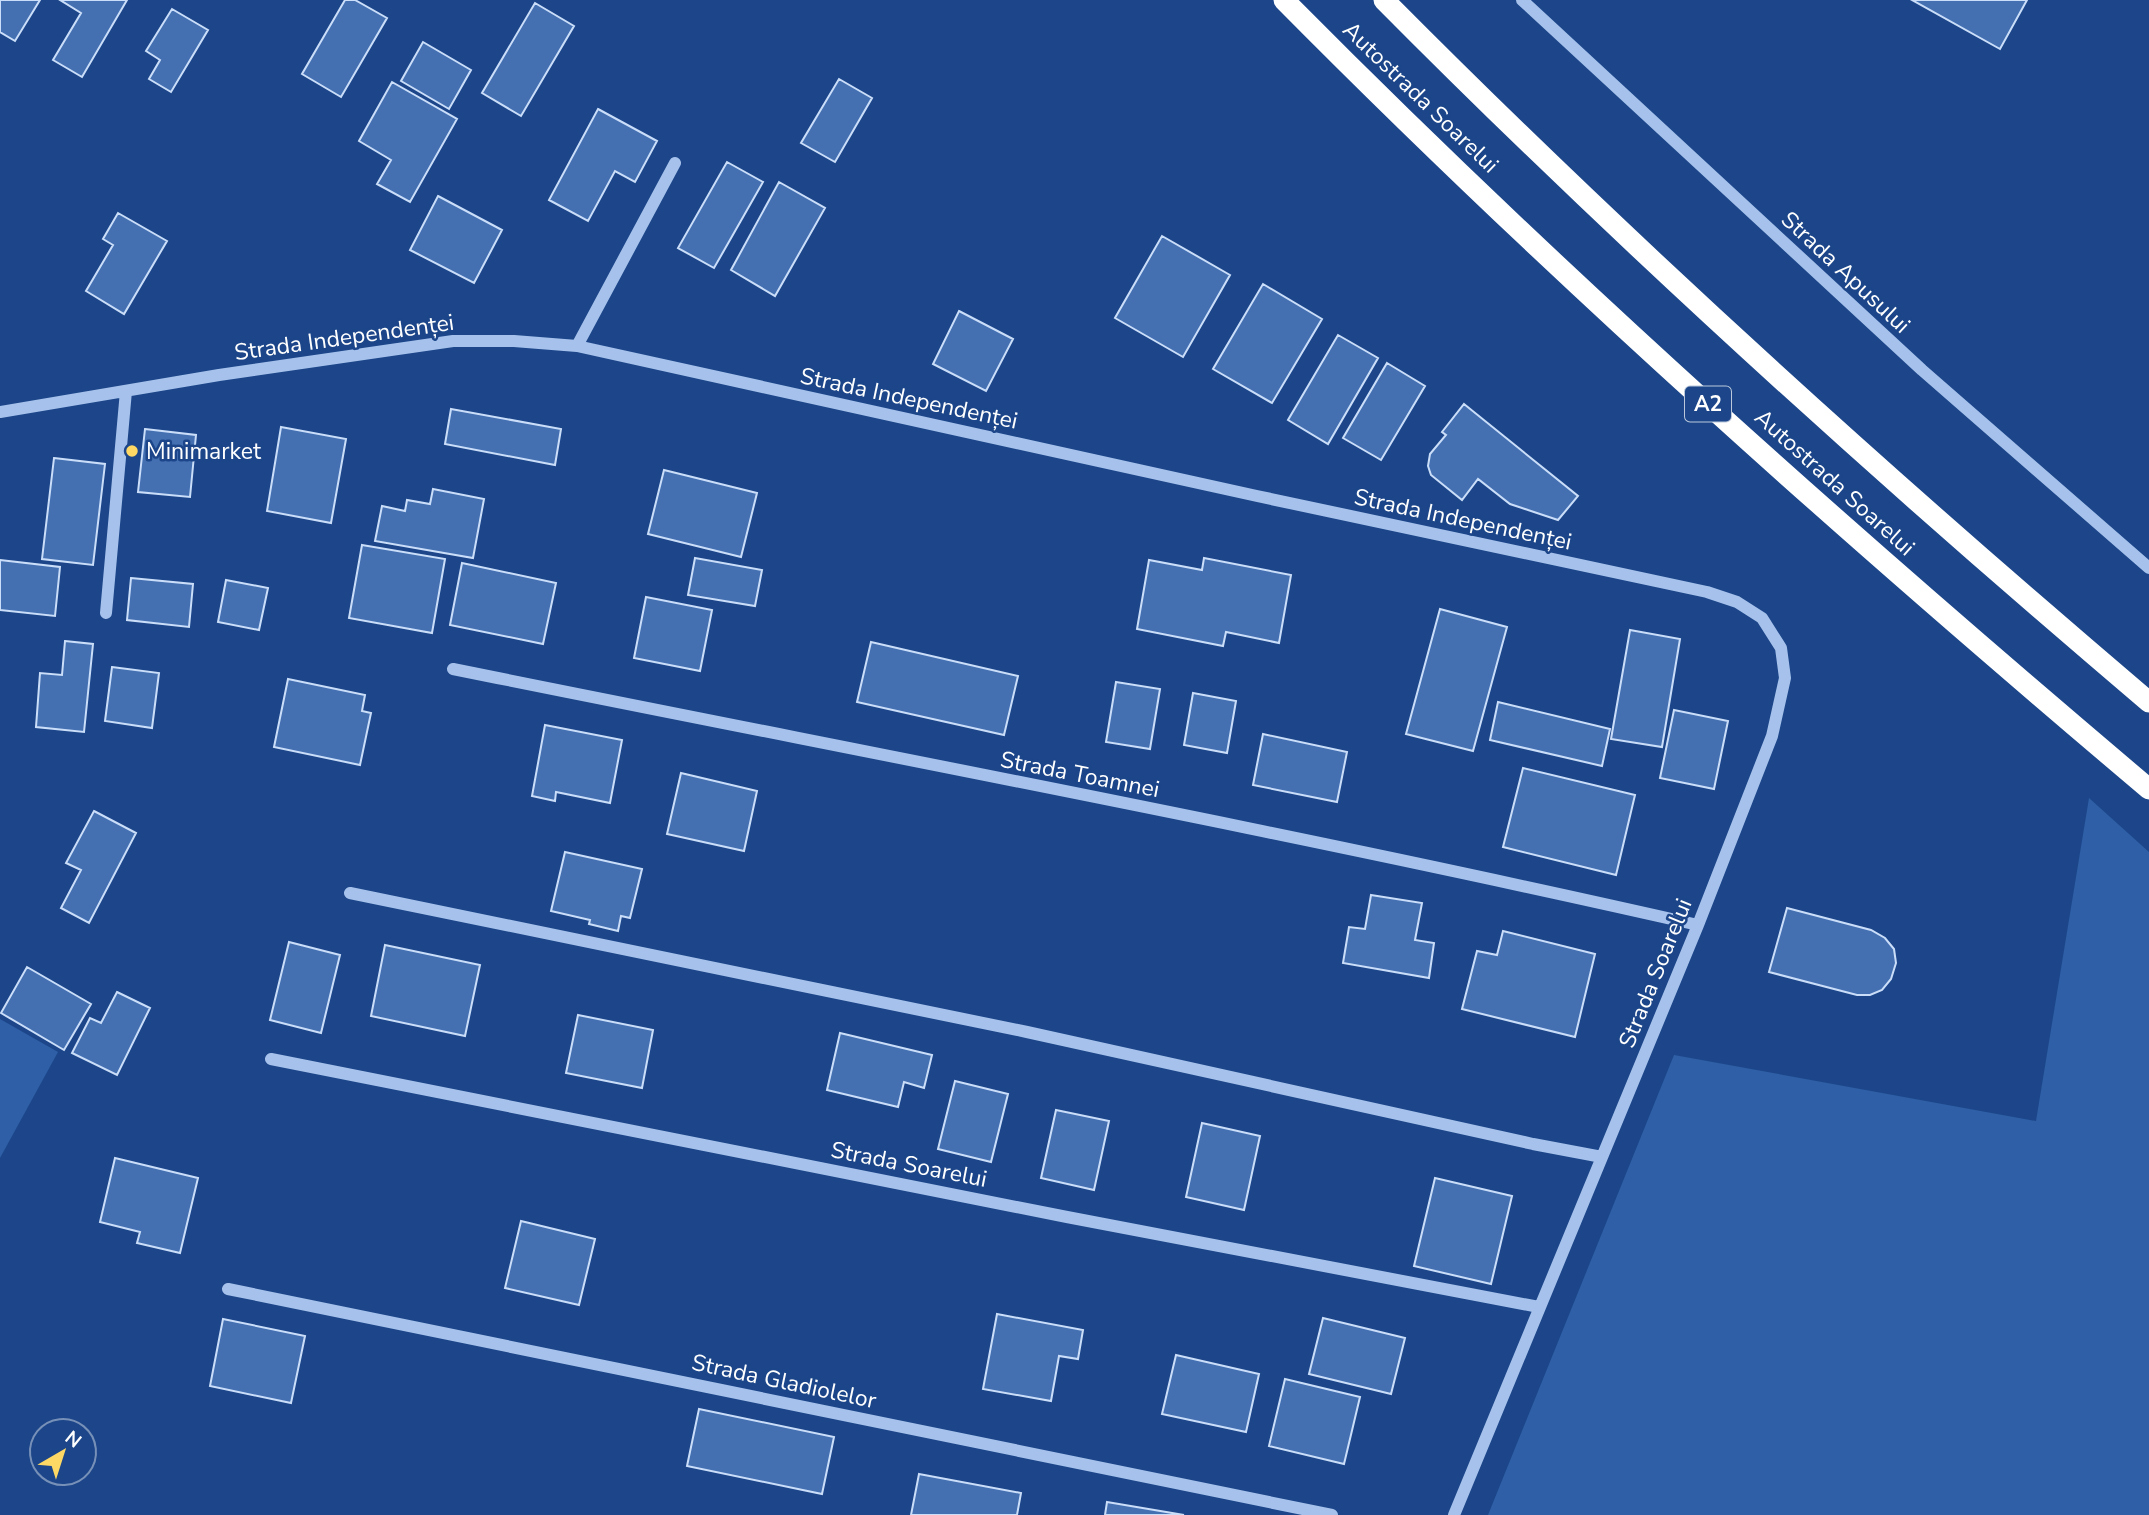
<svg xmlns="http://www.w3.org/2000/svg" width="2149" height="1515" font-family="'Nunito Sans',sans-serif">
	<rect width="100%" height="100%" fill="#1c4689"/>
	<path fill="#2f5fa7" d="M2089 798 2149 852V1515H1488L1674 1055 2036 1121Z
		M0 1019 58 1052 0 1158Z"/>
	<path fill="#4470b2" stroke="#cbdef9" stroke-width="2" d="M0 0H40L15 41 0 32Z
		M60 0H127L82 77 53 60 81 13Z
		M345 0H355L387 18 341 97 302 74Z
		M1912 0H2027L2000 49Z
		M535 3 574 26 521 116 482 93Z
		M172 9 208 30 171 92 149 79 160 60 146 51Z
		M423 42 471 70 449 109 401 81Z
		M839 79 872 98 835 162 801 143Z
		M392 82 457 119 410 202 377 184 391 160 359 141Z
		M598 109 657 141 635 182 615 171 588 221 549 200Z
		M727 162 763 182 714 268 678 248Z
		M779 182 825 208 775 296 731 270Z
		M438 196 502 230 474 283 410 250Z
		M118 213 167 241 124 314 86 291 113 245 103 239Z
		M1162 236 1230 275 1183 357 1115 318Z
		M1263 284 1322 319 1272 403 1213 369Z
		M959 311 1013 339 986 391 933 364Z
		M1338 335 1378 358 1328 444 1288 420Z
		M1387 363 1425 386 1381 460 1343 438Z
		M1464 404 1578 496 1558 520 1510 504 1478 479 1462 500 1431 475 1428 466 1430 454 1446 435 1442 432Z
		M451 409 561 429 555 465 445 444Z
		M281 427 346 439 331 523 267 511Z
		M145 429 196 435 190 497 138 492Z
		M54 458 105 464 93 565 42 559Z
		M664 470 757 493 741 557 648 534Z
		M433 489 484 499 473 558 375 541 382 506 405 511 407 500 430 504Z
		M362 545 445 559 432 633 349 618Z
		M695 558 762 570 755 606 688 595Z
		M1204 558 1291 575 1279 643 1226 632 1223 646 1137 629 1149 560 1202 570Z
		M0 560 60 567 55 616 0 610Z
		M462 563 556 583 543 644 450 625Z
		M131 578 193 584 189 627 127 620Z
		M226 580 268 588 259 630 218 622Z
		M646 597 712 610 700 671 634 658Z
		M1440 609 1507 627 1473 751 1406 734Z
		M1630 630 1680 639 1662 747 1611 739Z
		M65 641 93 644 84 732 36 727 40 673 62 675Z
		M871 642 1018 676 1004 735 857 702Z
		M112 667 159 673 152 728 105 721Z
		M288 679 365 695 362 711 371 713 360 765 274 747Z
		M1116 682 1160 689 1150 749 1106 742Z
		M1193 693 1236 701 1227 753 1184 745Z
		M1498 702 1610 729 1602 766 1490 740Z
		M1674 710 1728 721 1714 789 1660 778Z
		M545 725 622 740 610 803 556 792 555 801 532 796Z
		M1263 734 1347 752 1337 802 1253 785Z
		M1523 768 1635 795 1616 875 1503 847Z
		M681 773 757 791 744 851 667 834Z
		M94 811 136 833 89 923 61 908 81 870 66 863Z
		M565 852 642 869 630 918 621 916 618 931 589 924 590 920 551 911Z
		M1371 895 1422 903 1415 940 1434 943 1429 978 1343 963 1349 927 1365 929Z
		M1787 908 1871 930 1885 938 1894 949 1896 963 1891 979 1882 990 1870 995H1857L1769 972Z
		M1503 931 1595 954 1575 1037 1462 1009 1477 951 1497 955Z
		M289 942 340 955 321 1033 270 1020Z
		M385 945 480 965 465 1036 371 1016Z
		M27 967 91 1004 64 1050 1 1013Z
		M117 992 150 1008 117 1075 72 1053 90 1018 101 1023Z
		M578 1015 653 1030 642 1088 566 1073Z
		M840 1033 932 1055 924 1088 904 1082 898 1107 827 1090Z
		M955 1081 1008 1094 991 1162 938 1149Z
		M1056 1110 1109 1121 1094 1190 1041 1178Z
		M1202 1123 1260 1136 1244 1210 1186 1197Z
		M115 1158 198 1178 180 1253 137 1243 140 1232 100 1222Z
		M1435 1178 1512 1196 1491 1284 1414 1266Z
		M521 1221 595 1239 579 1305 505 1288Z
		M997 1314 1083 1330 1078 1359 1059 1356 1051 1401 983 1389Z
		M1323 1318 1405 1338 1391 1394 1309 1374Z
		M223 1319 305 1336 291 1403 210 1386Z
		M1176 1355 1259 1374 1246 1432 1162 1414Z
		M1285 1379 1360 1397 1344 1464 1269 1446Z
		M699 1409 834 1437 822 1494 687 1466Z
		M919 1474 1021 1493 1017 1515H911Z
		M1107 1502 1184 1515H1105Z"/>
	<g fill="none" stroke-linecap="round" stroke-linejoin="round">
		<path stroke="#a6c2ec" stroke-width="12" d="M1522 0 1922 370 2149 568
			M577 346 675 163
			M0 412 219 375 453 341H514L577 346 1257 496 1707 592 1737 602 1762 618 1781 648 1785 678 1772 736 1698 925 1454 1515
			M106 613 126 391
			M453 669C868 753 1285 831 1698 925
			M350 893 1027 1032 1533 1144 1602 1157
			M271 1059 1067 1217 1539 1307
			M228 1289 1332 1515"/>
		<path stroke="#fff" stroke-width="21" d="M1284 0C1559 278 1851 537 2149 789
			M1384 0C1628 246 1885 478 2149 702"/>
	</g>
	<circle fill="#fdd864" stroke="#1c4689" stroke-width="2.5" cx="132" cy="451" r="7"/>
	<g text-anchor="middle" stroke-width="5" stroke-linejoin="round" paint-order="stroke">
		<rect fill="#1c4689" stroke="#bbc8dc" stroke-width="2" x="1685" y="386.5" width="46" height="35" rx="5"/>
		<g font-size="21" font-weight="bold" fill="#fff">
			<text x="1708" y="411">A2</text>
		</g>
		<g font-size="23" fill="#fff" stroke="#1c4689">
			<text transform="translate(1421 97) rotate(44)" y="8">Autostrada Soarelui</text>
			<text transform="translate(1846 272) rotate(43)" y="8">Strada Apusului</text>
			<text transform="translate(344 337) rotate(-8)" y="8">Strada Independenței</text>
			<text transform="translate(909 398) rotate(12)" y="8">Strada Independenței</text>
			<text transform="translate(1835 482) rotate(42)" y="8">Autostrada Soarelui</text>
			<text transform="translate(1463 519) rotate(12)" y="8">Strada Independenței</text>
			<text transform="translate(1080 774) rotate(11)" y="8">Strada Toamnei</text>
			<text transform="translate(1655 973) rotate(-68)" y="8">Strada Soarelui</text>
			<text transform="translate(909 1164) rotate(11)" y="8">Strada Soarelui</text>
			<text transform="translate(784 1381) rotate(12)" y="8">Strada Gladiolelor</text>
		</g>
		<g font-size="23" fill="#fff" stroke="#1c4689" text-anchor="start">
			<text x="146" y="459">Minimarket</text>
		</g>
	</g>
	<g transform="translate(63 1452) rotate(39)"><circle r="33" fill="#1c4689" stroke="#7790b8" stroke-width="2"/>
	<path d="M0-5L12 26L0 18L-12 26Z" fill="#fdd864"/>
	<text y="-10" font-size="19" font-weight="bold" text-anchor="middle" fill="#ffffff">N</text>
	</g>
</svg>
